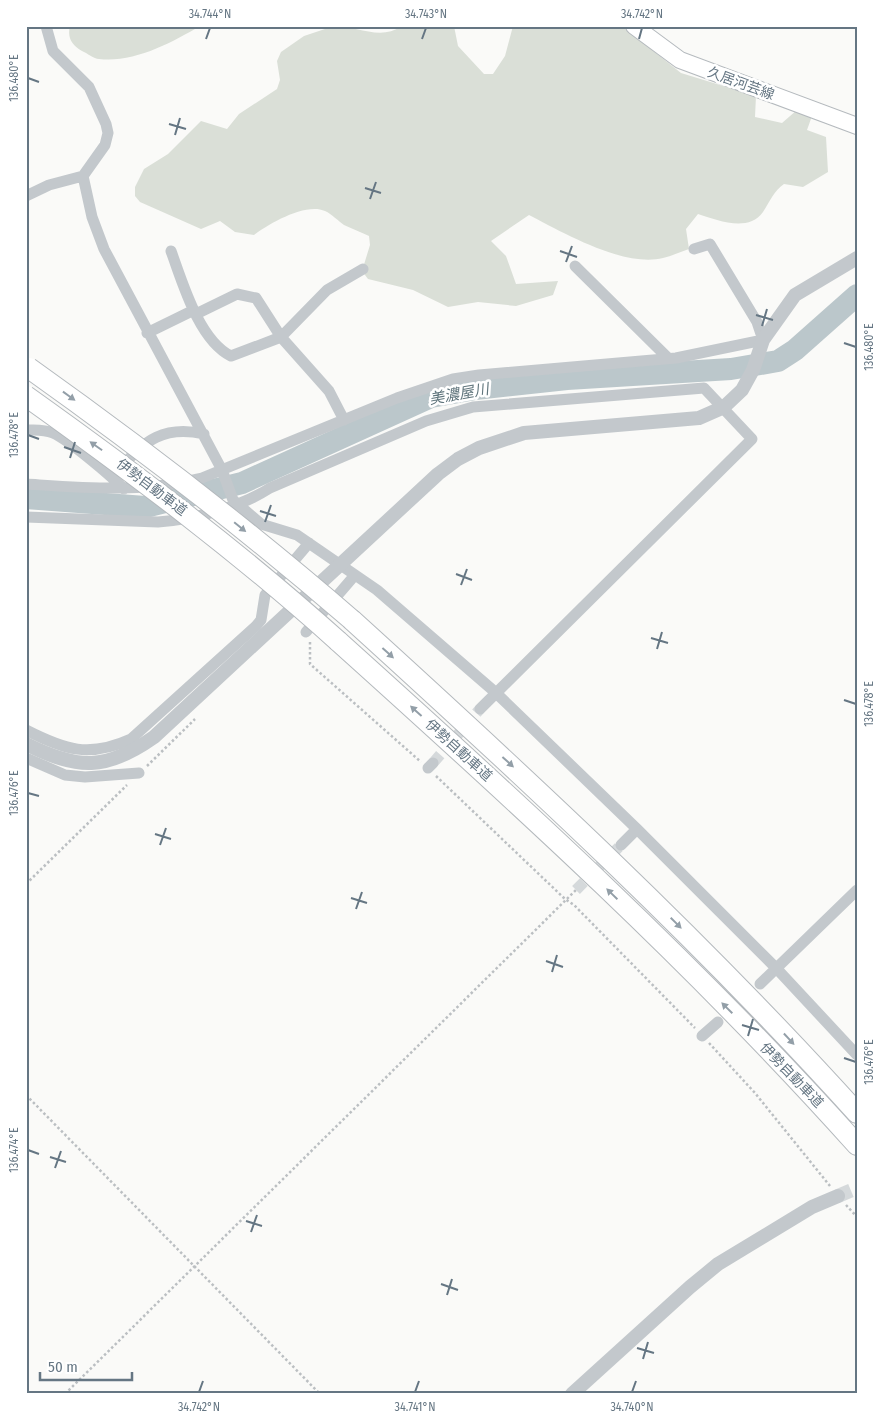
<svg xmlns="http://www.w3.org/2000/svg" width="883" height="1420" font-family="'Fira Sans Condensed','Noto Sans JP',sans-serif">
	<rect width="100%" height="100%" fill="#fafaf8"/>
	<path fill="#dadfd7" d="M70 26H200C171 43 134 63 99 59 94 59 87 53 82 51 72 45 67 38 70 26Z
		M334 26C356 26 382 41 401 26H454L458 46 484 74H493L505 56 513 26H622L681 73 756 96 755 117 782 123 797 110 812 116 807 130 826 137 828 172 803 187 784 184C774 191 770 201 763 212 748 233 717 220 698 214L686 229 689 249C680 252 672 256 663 258 624 268 562 232 529 215L491 241 506 256 516 284 558 281 553 295 516 306 478 302 448 307 413 290 368 279 362 271 370 245 369 236C361 232 352 229 344 225 338 221 332 214 325 211 306 202 268 224 254 235L235 232 220 221 201 229 140 202 135 196V187L144 169 168 154 201 121 227 129 239 114 277 89 280 80 277 61 281 52 304 36Z"/>
	<g fill="none" stroke-linecap="round" stroke-linejoin="round">
		<path stroke="#bbc7cb" stroke-width="22" d="M26 498 145 507 242 483 431 397 475 389 567 379 731 369 778 361 795 350 857 295"/>
		<path stroke="#d5d9db" stroke-width="11" stroke-dasharray="11 5.5" stroke-linecap="butt" d="M433 763 480 709
			M576 890 621 845"/>
		<path stroke="#d5d9db" stroke-width="14" stroke-dasharray="14 7" stroke-linecap="butt" d="M838 1196 857 1188"/>
		<defs>
			<path id="primary" d="M634 26 680 60 857 126"/>
			<path id="motorway" d="M352 620C526 778 699 938 857 1113
				M338 641C517 802 696 965 857 1145"/>
		</defs>
		<use href="#primary" stroke="#b5babe" stroke-width="18"/>
		<use href="#motorway" stroke="#b4b9bd" stroke-width="22"/>
		<path stroke="#bbbfc2" stroke-width="2.5" stroke-dasharray="2.5 2.5" stroke-linecap="butt" d="M310 642V664L421 762
			M147 766 195 719
			M436 776 565 899 574 905 695 1028
			M26 884 127 785
			M709 1043 755 1093 830 1186
			M26 1095 320 1394
			M846 1205 857 1217
			M65 1394 576 890"/>
		<path stroke="#c3c8cc" stroke-width="11" d="M46 26 53 51 89 87 106 124 108 133 105 145 83 176 92 217 104 249 222 470 233 500 261 524 297 535 377 590 495 692 637 829 777 969 857 1055
			M26 196 49 185 83 176
			M171 251C183 284 199 340 231 356L281 337 327 290 363 269
			M575 266 668 358
			M196 314 237 294 256 298 281 337 329 391 344 420
			M147 333 194 310
			M26 430C36 430 44 429 53 433 69 440 111 476 124 489
			M120 469C144 440 165 425 204 434
			M26 484C88 488 141 493 202 478L397 398 453 379 479 375 676 358 763 340 757 322 710 244 694 249
			M26 517 158 522C195 519 239 508 270 488L426 421 473 407 704 388 752 439 480 709
			M306 632 355 575
			M26 730C65 750 89 758 131 739L256 626 261 620 265 595 309 543
			M26 758 65 775 85 777 139 773
			M428 768 433 763
			M621 845 637 829
			M760 984 857 890
			M702 1036 718 1022"/>
		<path stroke="#c3c8cc" stroke-width="14" d="M26 744C78 770 106 771 154 737L438 474 458 459 479 448 524 433 699 418 724 407 742 390 753 370 763 340 795 295 857 258
			M572 1394 690 1287 718 1264 812 1207 838 1196"/>
		<use href="#primary" stroke="#fff" stroke-width="16"/>
		<use href="#motorway" stroke="#fff" stroke-width="20"/>
		<defs>
			<path id="motorway-bridge" d="M29 368C140 447 248 530 352 620
				M26 396C134 473 239 552 338 641"/>
		</defs>
		<use href="#motorway-bridge" stroke="#b4b9bd" stroke-width="22" stroke-linecap="butt"/>
		<use href="#motorway-bridge" stroke="#fff" stroke-width="20"/>
	</g>
	<defs><path id="oneway-solid" d="M-6-.8H1V-3.2L6.5 0L1 3.2V.8H-6Z" transform="scale(1.25)"/></defs>
	<g fill="#939fa8">
		<use href="#oneway-solid" transform="translate(69 396) rotate(36)"/>
		<use href="#oneway-solid" transform="translate(96 446) rotate(-145)"/>
		<use href="#oneway-solid" transform="translate(240 527) rotate(39)"/>
		<use href="#oneway-solid" transform="translate(388 653) rotate(42)"/>
		<use href="#oneway-solid" transform="translate(416 711) rotate(-138)"/>
		<use href="#oneway-solid" transform="translate(508 762) rotate(42)"/>
		<use href="#oneway-solid" transform="translate(612 894) rotate(-136)"/>
		<use href="#oneway-solid" transform="translate(676 923) rotate(45)"/>
		<use href="#oneway-solid" transform="translate(727 1008) rotate(-135)"/>
		<use href="#oneway-solid" transform="translate(789 1039) rotate(47)"/>
	</g>
	<path fill="none" stroke="#657683" stroke-width="2" d="M206 39 210 28M422 39 426 28M639 39 642 28M28 78 39 82M169 124 186 129M175 135 180 118M365 188 381 193M370 199 376 182M560 251 577 257M566 262 572 246M756 315 773 320M762 326 767 309M844 343 856 347M28 435 39 439M64 447 81 453M70 458 75 442M260 511 276 516M265 522 271 505M456 574 472 580M461 585 467 569M651 638 668 643M657 649 662 632M844 700 856 704M28 793 39 796M155 834 171 839M160 845 166 828M351 898 367 903M356 909 362 892M546 961 563 967M552 972 557 955M742 1025 759 1030M748 1036 753 1019M844 1058 856 1062M28 1150 39 1154M50 1157 66 1162M55 1168 61 1151M246 1221 262 1226M251 1232 257 1215M441 1284 458 1290M447 1295 452 1279M637 1348 654 1353M643 1359 648 1342M199 1392 203 1381M415 1392 419 1381M632 1392 636 1381"/>
	<g text-anchor="middle" stroke-width="5" stroke-linejoin="round" paint-order="stroke">
		<g font-size="14" fill="#657683" stroke="#fff">
			<text transform="translate(741 83) rotate(20)" y="5">久居河芸線</text>
			<text transform="translate(152 487) rotate(37)" y="5">伊勢自動車道</text>
			<text transform="translate(459 750) rotate(42)" y="5">伊勢自動車道</text>
			<text transform="translate(792 1075) rotate(46)" y="5">伊勢自動車道</text>
		</g>
		<g font-size="15" font-style="italic" fill="#60757c" stroke="#fff">
			<text transform="translate(459 394) rotate(-10)" y="5">美濃屋川</text>
		</g>
	</g>
	<rect width="883" height="1420" fill="none" stroke="#ffffff" stroke-width="55"/>
	<path d="M40 1372v8h92v-8" fill="none" stroke="#657683" stroke-width="2.5"/>
	<text x="48" y="1372" font-size="15" fill="#657683" stroke="#ffffff" stroke-width="4" paint-order="stroke">50 m</text>
	<rect x="28" y="28" width="828" height="1364" fill="none" stroke="#657683" stroke-width="2"/>
	<g font-size="12" text-anchor="middle" fill="#657683">
		<text x="210" y="18">34.744°N</text>
		<text x="426" y="18">34.743°N</text>
		<text x="642" y="18">34.742°N</text>
		<text transform="translate(14 78) rotate(-90)" y="4">136.480°E</text>
		<text transform="translate(869 347) rotate(-90)" y="4">136.480°E</text>
		<text transform="translate(14 435) rotate(-90)" y="4">136.478°E</text>
		<text transform="translate(869 704) rotate(-90)" y="4">136.478°E</text>
		<text transform="translate(14 793) rotate(-90)" y="4">136.476°E</text>
		<text transform="translate(869 1062) rotate(-90)" y="4">136.476°E</text>
		<text transform="translate(14 1150) rotate(-90)" y="4">136.474°E</text>
		<text x="199" y="1411">34.742°N</text>
		<text x="415" y="1411">34.741°N</text>
		<text x="632" y="1411">34.740°N</text>
	</g>
</svg>
